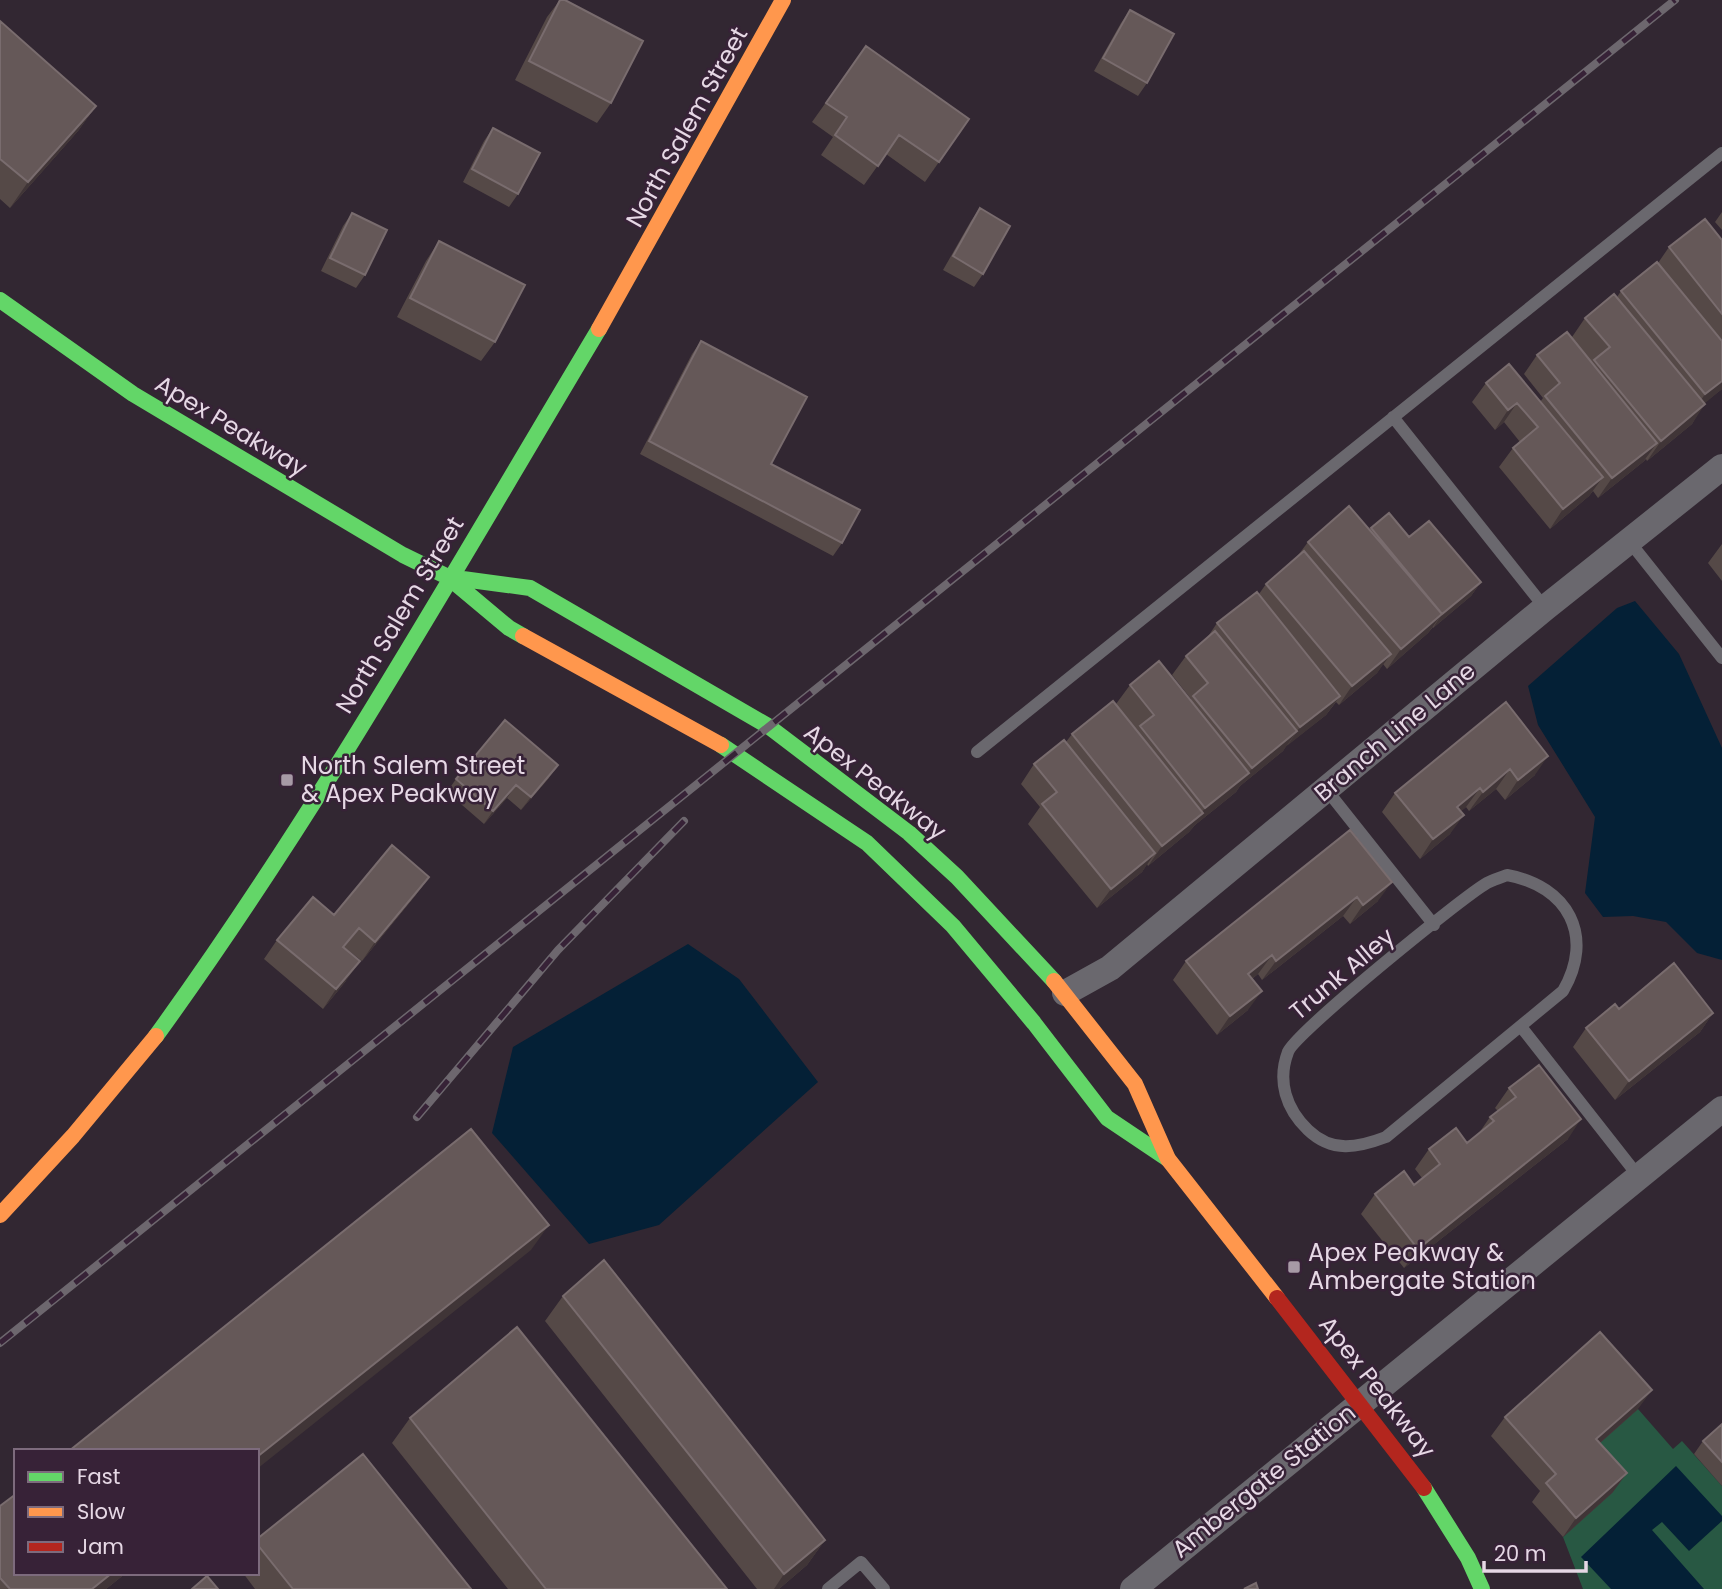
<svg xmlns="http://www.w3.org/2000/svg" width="1722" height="1589" font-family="Poppins,sans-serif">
	<rect width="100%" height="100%" fill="#322732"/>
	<path fill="#285843" d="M1638 1409 1673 1449 1682 1441 1722 1486V1589H1583L1563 1537 1613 1492 1583 1458Z"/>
	<path fill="#042036" d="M1635 601 1679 654 1722 748V960L1697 953 1666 922 1633 916 1603 917 1585 893 1595 817 1538 725 1528 686 1617 608Z
		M688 944 739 979 818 1082 659 1225 589 1244 492 1133 513 1047Z
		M1676 1466 1722 1516V1521L1689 1551 1662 1522 1652 1530 1704 1589H1611L1581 1557Z"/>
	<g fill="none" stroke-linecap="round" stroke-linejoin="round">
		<path stroke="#6a686e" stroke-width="12" d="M1393 417 1545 608
			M1629 541 1722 658
			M977 752 1722 153
			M1326 789 1434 925
			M1507 875C1568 886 1595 936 1563 991L1386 1137C1357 1148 1332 1153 1308 1130 1286 1109 1277 1081 1288 1052 1294 1034 1461 898 1487 883 1492 880 1500 878 1507 875Z
			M1522 1028 1639 1177
			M828 1589 861 1562 884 1589"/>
		<path stroke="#6a686e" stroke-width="26" d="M1065 993 1110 968 1545 608 1722 467
			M1133 1589 1722 1109"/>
		<path stroke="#63d668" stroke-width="16" d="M0 300 133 394 403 555 448 577 509 628 523 636
			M448 577 530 588 768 726 909 833 957 877 1054 981
			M721 745 867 843 953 926 1034 1023 1107 1118 1168 1159
			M156 1036C319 811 456 568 599 329
			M1424 1488 1468 1558 1482 1589"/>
		<path stroke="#ff974d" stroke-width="16" d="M599 329 783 0
			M523 636 721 745
			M1054 981 1135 1084 1168 1159 1277 1298
			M0 1215 73 1136 156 1036"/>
		<path stroke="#b3261e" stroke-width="16" d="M1277 1298 1424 1488"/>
		<defs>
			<path id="rail" d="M417 1117 558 950 684 821
				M0 1343 1675 0"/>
		</defs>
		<use href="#rail" stroke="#6d676e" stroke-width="8"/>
		<use href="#rail" stroke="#372237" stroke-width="5" stroke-dasharray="16" stroke-linecap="butt"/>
	</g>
	<path fill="#554947" d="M560 0 611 103 597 123 515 80 547 17Z
		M1130 10 1147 83 1138 96 1094 71 1121 23Z
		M0 21 96 106 78 131 10 208 0 199Z
		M866 46 969 119 925 182 886 154 864 185 821 155 833 137 812 122Z
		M493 128 518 194 509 207 463 182 484 141Z
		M980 208 983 274 974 287 943 270 971 221Z
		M1722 212V230L1715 222Z
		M352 213 365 275 356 288 321 271 343 226Z
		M1722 240V389L1704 403 1692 424 1647 461 1646 459 1643 462 1598 498 1593 491 1589 496 1550 529 1499 467 1513 448 1520 442 1504 422 1495 430 1472 402 1486 383 1540 402 1543 398 1524 374 1537 355 1572 337 1585 318 1617 297 1621 291 1658 263 1669 247Z
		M439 241 495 342 481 361 397 317 426 261Z
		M701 341 771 464 842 543 833 556 640 454 692 354Z
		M1371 528 1409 537 1481 582 1471 596 1433 628V627L1428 633 1387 669 1383 664 1377 673 1339 705 1336 702 1326 715 1286 746 1283 751 1240 786 1236 792 1195 825 1189 832 1148 866 1147 864 1142 872 1097 908 1028 824 1040 807 1021 784 1034 764 1066 742 1072 734 1116 704 1130 685 1190 700 1191 699 1172 675 1186 656 1207 638 1217 623 1259 594 1266 584 1296 558 1308 542 1370 529Z
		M1722 544V581L1708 563Z
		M1506 702 1535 775 1505 800 1496 789 1469 811 1466 807 1461 811 1450 834 1420 859 1382 812 1395 793Z
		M549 778 521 810 507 798 484 824 447 792 456 779Z
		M1350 830 1378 901 1350 924 1343 916 1262 980 1258 974 1252 979 1248 1010 1217 1035 1173 980 1186 961Z
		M429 877 415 896 362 961 345 948V949L346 981 323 1009 264 959 277 940 334 915Z
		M1619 1009 1713 1013 1700 1032 1615 1100 1573 1047 1586 1028Z
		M1509 1088 1568 1139 1404 1268 1361 1214 1375 1194 1414 1185 1422 1178 1415 1169 1429 1149 1467 1143 1479 1133 1490 1117 1498 1111 1495 1108Z
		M563 1296 825 1540 807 1565 779 1589H757L545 1321Z
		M1638 1409 1600 1443 1613 1492 1563 1537 1532 1502 1540 1491 1491 1436 1505 1417Z
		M410 1418 727 1589H508L392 1443Z
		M1722 1424V1486L1694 1454 1703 1441Z
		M0 1506 16 1573H126L106 1589H0Z
		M257 1544 471 1589H255L243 1573H257Z"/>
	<path fill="#403537" d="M96 106 78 131 10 208 28 182Z
		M1722 381V389L1692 414 1705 394Z
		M1517 403 1504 422 1495 430 1508 410Z
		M1705 404 1692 424 1647 461 1661 441Z
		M1657 443 1643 462 1598 498 1612 478Z
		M1603 477 1589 496 1550 529 1563 509Z
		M1481 582 1471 596 1433 628 1442 614Z
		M1442 614 1428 633 1387 669 1401 649Z
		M1391 654 1377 673 1339 705 1352 686Z
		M1340 696 1326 715 1287 746 1300 727Z
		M1297 731 1283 751 1240 786 1236 792 1195 825 1189 832 1148 866 1162 846 1200 815 1205 808 1248 774 1252 768Z
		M1548 756 1535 775 1505 800 1518 780Z
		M558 765 549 778 521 810 531 797Z
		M1510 769 1496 789 1469 811 1483 792Z
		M516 785 507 798 484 824 493 811Z
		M1480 788 1466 807 1444 826 1457 807Z
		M1464 815 1450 834 1420 859 1433 839Z
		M1155 853 1142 872 1097 908 1111 889Z
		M429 877 415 896 362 961 375 942Z
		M1392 882 1378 901 1350 924 1363 905Z
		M1357 897 1343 916 1262 980 1276 961Z
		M1272 955 1258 974 1234 993 1248 974Z
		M360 961 346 981 323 1009 336 989Z
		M1262 991 1248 1010 1217 1035 1230 1016Z
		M1713 1013 1700 1032 1615 1100 1629 1081Z
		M1581 1119 1568 1139 1404 1268 1418 1249Z
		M549 1225 531 1250 257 1469V1457Z
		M1652 1390 1638 1409 1583 1458 1596 1439Z
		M1627 1473 1613 1492 1563 1537 1576 1518Z
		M825 1540 807 1565 779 1589H774L784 1574Z
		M112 1573H126L106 1589H92Z"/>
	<path fill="#655858" stroke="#796c6e" stroke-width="2" d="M560 0H565L643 41 611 103 529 61Z
		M1130 10 1174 34 1147 83 1103 58Z
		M0 21 96 106 28 182 0 159Z
		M866 46 969 119 939 162 899 135 878 166 835 135 847 117 826 103Z
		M493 128 540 153 518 194 472 169Z
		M980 208 1010 226 983 274 953 256Z
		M352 213 387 230 365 275 330 258Z
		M1705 219 1722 240V314L1669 247Z
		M439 241 525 285 495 342 410 298Z
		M1657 262 1722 341V381L1705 394 1621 291Z
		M1614 294 1705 404 1661 441 1594 360 1610 347 1585 318Z
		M1567 332 1657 443 1612 478 1545 396 1560 383 1537 355Z
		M701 341 807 397 771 464 860 510 842 543 649 441Z
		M1509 364 1603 477 1563 509 1513 448 1538 427 1517 403 1508 410 1486 383Z
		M1349 506 1442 614 1401 649 1308 542Z
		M1389 513 1409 537 1429 521 1481 582 1442 614 1371 528Z
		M1304 551 1391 654 1352 686 1266 584Z
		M1257 592 1340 696 1300 727 1217 623Z
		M1215 631 1297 731 1252 768 1193 696 1208 683 1186 656Z
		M1159 661 1249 773 1205 808 1140 726 1154 715 1130 685Z
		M1113 701 1203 813 1162 846 1072 734Z
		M1506 702 1548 756 1518 780 1510 769 1483 792 1480 788 1457 807 1464 815 1433 839 1395 793Z
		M505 720 558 765 531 797 516 785 493 811 456 779Z
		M1064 740 1155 853 1111 889 1042 804 1057 792 1034 764Z
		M1350 830 1392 882 1363 905 1357 897 1276 961 1272 955 1248 974 1262 991 1230 1016 1186 961Z
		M392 845 429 877 375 942 359 928 343 947 360 961 336 989 277 940 313 897 334 915Z
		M1674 963 1713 1013 1629 1081 1586 1028 1615 1004 1619 1009Z
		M1539 1065 1581 1119 1418 1249 1375 1194 1404 1171 1414 1185 1440 1164 1429 1149 1456 1128 1467 1143 1494 1121 1490 1117 1516 1097 1509 1088Z
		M471 1129 549 1225 257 1457V1451H69Z
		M604 1260 825 1540 784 1574 563 1296Z
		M517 1327 727 1589H546L410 1418Z
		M1600 1332 1652 1390 1596 1439 1627 1473 1576 1518 1546 1483 1556 1474 1505 1417Z
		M1722 1424V1462L1703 1441Z
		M363 1454 471 1589H293L257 1544V1539Z
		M16 1494V1573H112L92 1589H10L0 1578V1506Z
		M207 1576 218 1589H192Z
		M1256 1583 1258 1589H1244Z"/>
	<g fill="#a79aa6" stroke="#372237" stroke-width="2.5">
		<rect x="280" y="773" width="14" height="14" rx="3.5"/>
		<rect x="1287" y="1260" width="14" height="14" rx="3.5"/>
	</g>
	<g text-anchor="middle" stroke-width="5" stroke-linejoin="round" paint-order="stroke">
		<g font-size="24" fill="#e6d8e5" stroke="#372237">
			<text transform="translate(687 127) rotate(-61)" y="8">North Salem Street</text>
			<text transform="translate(231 426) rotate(31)" y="8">Apex Peakway</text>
			<text transform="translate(400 615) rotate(-59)" y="8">North Salem Street</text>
			<text transform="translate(1395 732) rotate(-40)" y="8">Branch Line Lane</text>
			<text transform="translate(875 782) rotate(38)" y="8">Apex Peakway</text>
			<text transform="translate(1342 974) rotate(-40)" y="8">Trunk Alley</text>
			<text transform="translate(1377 1387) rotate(52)" y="8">Apex Peakway</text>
			<text transform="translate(1264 1481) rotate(-39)" y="8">Ambergate Station</text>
		</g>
		<g font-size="24" fill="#e6d8e5" stroke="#372237" text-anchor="start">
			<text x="301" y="774">North Salem Street<tspan x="301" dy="28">&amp; Apex Peakway</tspan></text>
			<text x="1308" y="1261">Apex Peakway &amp;<tspan x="1308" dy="28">Ambergate Station</tspan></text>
		</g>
	</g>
	<rect x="14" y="1449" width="245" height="126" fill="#372237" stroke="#7d6b7d" stroke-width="2"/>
	<rect x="28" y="1472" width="35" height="10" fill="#63d668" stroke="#7d6b7d" stroke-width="2"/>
	<text x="77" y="1484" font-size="21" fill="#e6d8e5">Fast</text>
	<rect x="28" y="1507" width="35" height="10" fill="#ff974d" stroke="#7d6b7d" stroke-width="2"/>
	<text x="77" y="1519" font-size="21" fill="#e6d8e5">Slow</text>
	<rect x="28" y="1542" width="35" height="10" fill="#b3261e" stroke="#7d6b7d" stroke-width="2"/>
	<text x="77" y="1554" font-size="21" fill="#e6d8e5">Jam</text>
	<path d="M1484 1561v10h102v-10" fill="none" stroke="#e6d8e5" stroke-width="3.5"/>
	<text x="1494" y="1561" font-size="21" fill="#e6d8e5" stroke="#372237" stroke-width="5" paint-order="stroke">20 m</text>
</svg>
